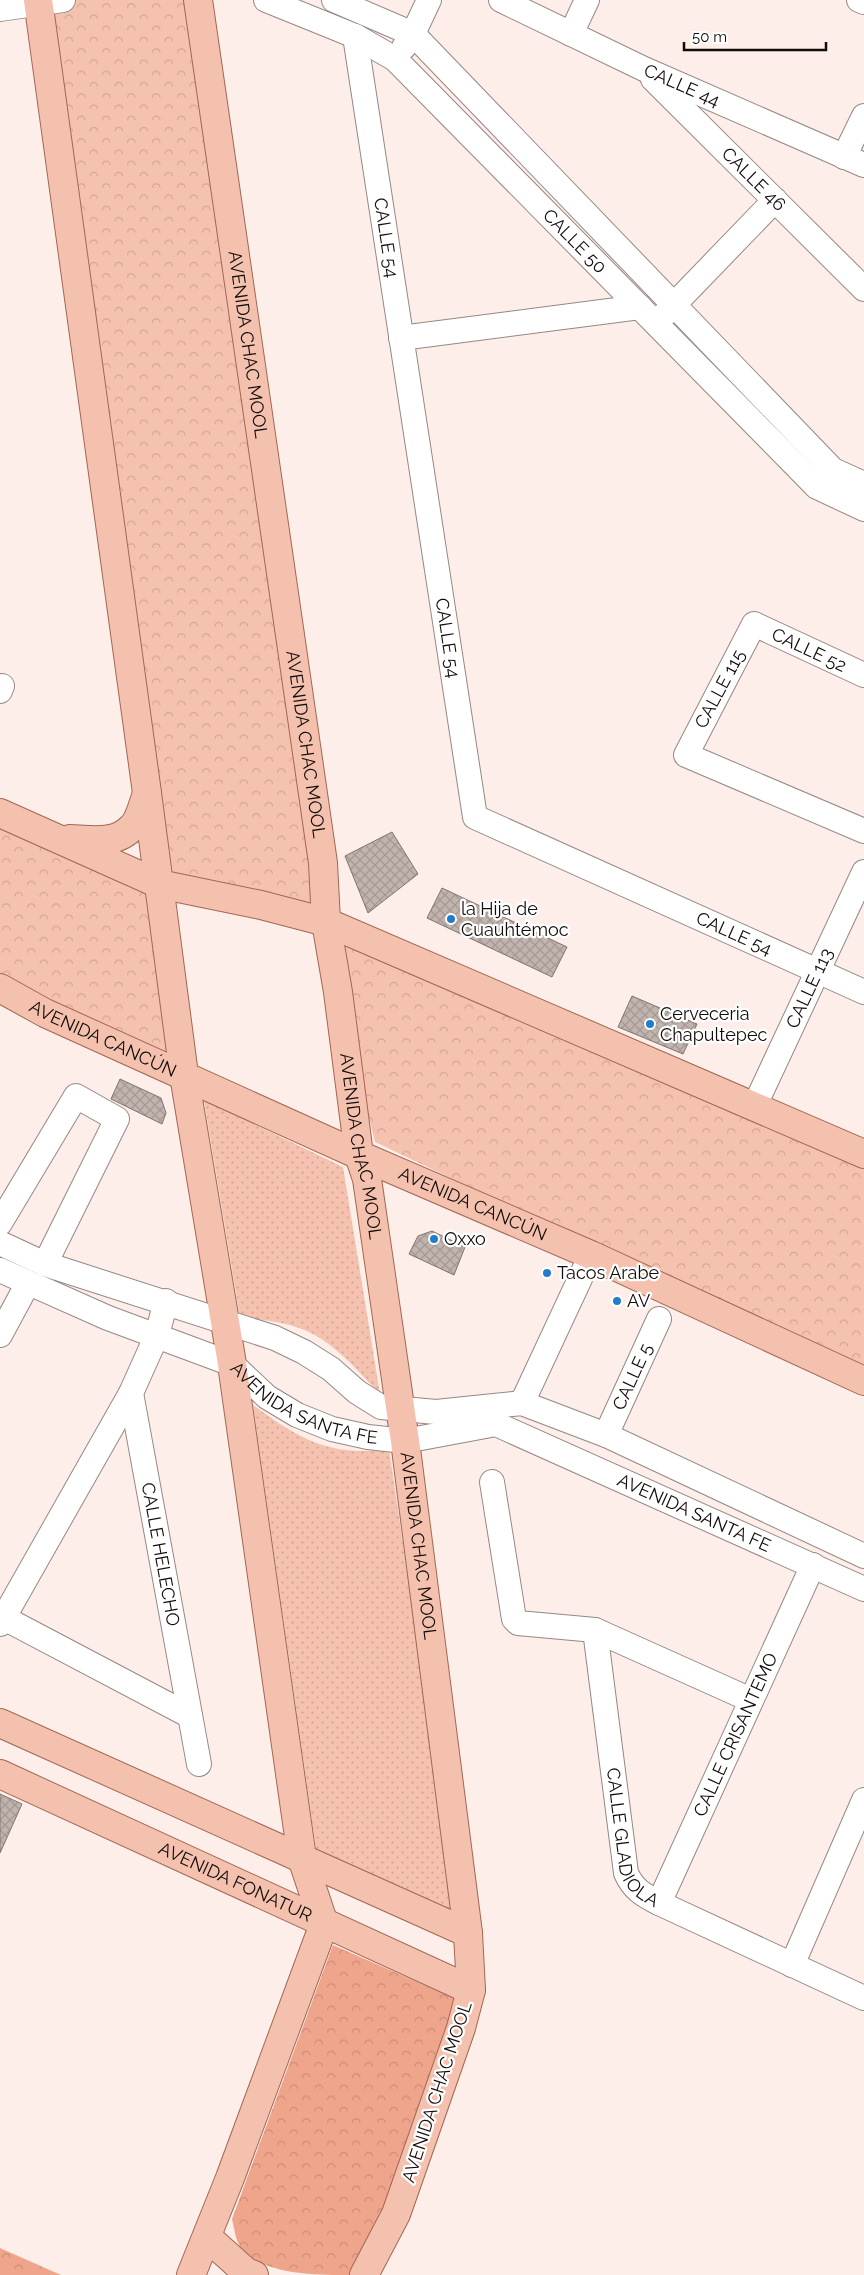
<svg xmlns="http://www.w3.org/2000/svg" width="864" height="2275" font-family="Raleway,sans-serif">
	<defs>
		<pattern id="grass-dots" width="8" height="8" patternUnits="userSpaceOnUse" patternTransform="scale(1.25)"><rect width="8" height="8" fill="#f6c2b0"/><path d="M2 2h.1M6 6h.1" fill="none" stroke="#d2a696" stroke-width="1.8" stroke-linecap="round"/></pattern>
		<pattern id="forest-crowns" width="20" height="18" patternUnits="userSpaceOnUse" patternTransform="scale(1.25)"><rect width="20" height="18" fill="#efa58c"/><path d="M2 6a3 3 0 1 1 6 0M12 15a3 3 0 1 1 6 0" fill="none" stroke="#cc8d77"/></pattern>
		<pattern id="park-crowns" width="20" height="18" patternUnits="userSpaceOnUse" patternTransform="scale(1.25)"><rect width="20" height="18" fill="#f6c2b0"/><path d="M2 6a3 3 0 1 1 6 0M12 15a3 3 0 1 1 6 0" fill="none" stroke="#d2a696"/></pattern>
		<pattern id="building-cross-hatch" width="8" height="8" patternUnits="userSpaceOnUse" patternTransform="scale(1.25)"><rect width="8" height="8" fill="#c1b3ae"/><path d="M0 0l8 8M0 8l8-8" fill="none" stroke="#a59994"/></pattern>
	</defs>
	<rect width="100%" height="100%" fill="#fdeee9"/>
	<path fill="url(#grass-dots)" d="M204 1100 343 1167 380 1394C359 1372 338 1347 311 1333 290 1322 263 1320 240 1317Z
		M253 1405C300 1439 329 1457 389 1449L456 1903 446 1913 317 1856Z"/>
	<path fill="url(#forest-crowns)" d="M333 1945 456 1999 450 2027 390 2205 351 2275C313 2275 256 2275 238 2243 235 2236 234 2227 232 2219Z
		M0 2248 61 2275H0Z"/>
	<path fill="url(#park-crowns)" d="M38 0H197L317 904 261 905 166 877Z
		M0 816 153 890 165 934 167 1054 0 983Z
		M346 943 864 1167V1375L375 1142 338 992Z"/>
	<path fill="url(#building-cross-hatch)" stroke="#817470" d="M392 832 418 874 368 913 345 856Z
		M442 888 567 947 552 977 427 918Z
		M632 996 697 1024 683 1054 618 1027Z
		M120 1079 161 1098 166 1113 162 1124 111 1099Z
		M432 1231 465 1247 454 1275 409 1254 418 1236Z
		M0 1794 22 1804 0 1853Z"/>
	<g fill="none" stroke-linecap="round" stroke-linejoin="round">
		<defs>
			<g id="minor">
				<path id="s1" d="M266 0 355 36 395 59 817 487 864 509"/>
				<path d="M334 0 413 34 833 470 864 484"/>
				<path id="s2" d="M501 0 644 69 864 165"/>
				<path d="M859 0 864 2"/>
				<path d="M0 9 63 0"/>
				<path d="M571 34 587 0"/>
				<path id="s3" d="M355 36 475 817 864 992"/>
				<path d="M404 47 413 34 429 0"/>
				<path id="s4" d="M653 79 864 289"/>
				<path d="M844 157 864 116"/>
				<path d="M664 315 775 200"/>
				<path d="M401 338 640 307"/>
				<path d="M864 675 754 624 686 755 864 831"/>
				<path d="M0 691 2 686"/>
				<path id="s5" d="M755 1105 864 872"/>
				<path d="M0 1223 76 1096 117 1119 45 1264"/>
				<path d="M0 1243 45 1264 275 1338 304 1352 331 1369 357 1392 381 1407 436 1412 522 1403 606 1435 864 1556"/>
				<path id="s6" d="M0 1270 108 1318 232 1364 267 1397 297 1415 332 1429 368 1437 405 1441 496 1424 864 1589"/>
				<path d="M0 1335 28 1283"/>
				<path id="s7" d="M131 1393 199 1764"/>
				<path d="M522 1403 591 1255"/>
				<path id="s8" d="M606 1435 659 1319"/>
				<path d="M492 1482 514 1619 518 1623 595 1630 751 1700"/>
				<path d="M4 1618 190 1716"/>
				<path d="M0 1624 131 1393 157 1335 166 1301"/>
				<path id="s9" d="M595 1630 626 1873C633 1889 643 1895 659 1903L864 1998"/>
				<path id="s10" d="M659 1903 813 1565"/>
				<path d="M792 1965 864 1800"/>
			</g>
			<g id="major">
				<path d="M38 0 147 793 184 1075 232 1364 302 1858 324 1924 230 2178 191 2275"/>
				<path id="s11" d="M198 0 323 863 326 922 338 992 359 1155 367 1179 405 1441 468 1933 471 1990 461 2028 396 2214 364 2275"/>
				<path d="M0 813 159 884 261 905 326 922 864 1154"/>
				<path d="M70 839C92 840 117 845 133 826 140 819 143 803 147 794"/>
				<path id="s12" d="M0 988 45 1013 359 1155 591 1255 864 1381"/>
				<path d="M0 1723 468 1933"/>
				<path id="s13" d="M0 1774 471 1990"/>
				<path d="M207 2237 246 2272 254 2275"/>
			</g>
		</defs>
		<use href="#minor" stroke="#958884" stroke-width="26"/>
		<use href="#major" stroke="#a16753" stroke-width="30"/>
		<use href="#minor" stroke="#fff" stroke-width="24"/>
		<use href="#major" stroke="#f5c1af" stroke-width="28"/>
	</g>
	<g fill="#247cc9" stroke="#fff" stroke-width="2">
		<circle cx="451" cy="919" r="5"/>
		<circle cx="650" cy="1024" r="5"/>
		<circle cx="434" cy="1239" r="5"/>
		<circle cx="547" cy="1273" r="5"/>
		<circle cx="617" cy="1301" r="5"/>
	</g>
	<g text-anchor="middle" stroke-width="4.5" stroke-linejoin="round" paint-order="stroke">
		<g font-size="18" fill="#110c0a" stroke="#fff">
			<text dy="6" stroke="none"><textPath href="#s2" startOffset="200">CALLE 44</textPath></text>
			<text dy="6" stroke="none"><textPath href="#s4" startOffset="142">CALLE 46</textPath></text>
			<text dy="6" stroke="none"><textPath href="#s3" startOffset="204">CALLE 54</textPath></text>
			<text dy="6" stroke="none"><textPath href="#s1" startOffset="398">CALLE 50</textPath></text>
			<text dy="6" stroke="none"><textPath href="#s11" startOffset="348">AVENIDA CHAC MOOL</textPath></text>
			<text dy="6" stroke="none"><textPath href="#s3" startOffset="609">CALLE 54</textPath></text>
			<text transform="translate(809 650) rotate(25)" y="6">CALLE 52</text>
			<text transform="translate(720 689) rotate(-62)" y="6">CALLE 115</text>
			<text dy="6" stroke="none"><textPath href="#s11" startOffset="752">AVENIDA CHAC MOOL</textPath></text>
			<text dy="6" stroke="none"><textPath href="#s3" startOffset="1074">CALLE 54</textPath></text>
			<text dy="6" stroke="none"><textPath href="#s5" startOffset="129">CALLE 113</textPath></text>
			<text dy="6" stroke="none"><textPath href="#s12" startOffset="115">AVENIDA CANCÚN</textPath></text>
			<text dy="6" stroke="none"><textPath href="#s11" startOffset="1158">AVENIDA CHAC MOOL</textPath></text>
			<text dy="6" stroke="none"><textPath href="#s12" startOffset="520">AVENIDA CANCÚN</textPath></text>
			<text dy="6" stroke="none"><textPath href="#s8" startOffset="64">CALLE 5</textPath></text>
			<text dy="6" stroke="none"><textPath href="#s6" startOffset="335">AVENIDA SANTA FE</textPath></text>
			<text dy="6" stroke="none"><textPath href="#s6" startOffset="755">AVENIDA SANTA FE</textPath></text>
			<text dy="6" stroke="none"><textPath href="#s11" startOffset="1562">AVENIDA CHAC MOOL</textPath></text>
			<text dy="6" stroke="none"><textPath href="#s7" startOffset="164">CALLE HELECHO</textPath></text>
			<text dy="6" stroke="none"><textPath href="#s10" startOffset="185">CALLE CRISANTEMO</textPath></text>
			<text dy="6" stroke="none"><textPath href="#s9" startOffset="214">CALLE GLADIOLA</textPath></text>
			<text dy="6" stroke="none"><textPath href="#s13" startOffset="259">AVENIDA FONATUR</textPath></text>
			<text transform="translate(437 2092) rotate(-72)" y="6">AVENIDA CHAC MOOL</text>
		</g>
		<g font-size="18" fill="#110c0a" stroke="#fff" text-anchor="start">
			<text x="461" y="915">la Hija de<tspan x="461" dy="21">Cuauhtémoc</tspan></text>
			<text x="660" y="1020">Cerveceria<tspan x="660" dy="21">Chapultepec</tspan></text>
			<text x="444" y="1245">Oxxo</text>
			<text x="557" y="1279">Tacos Arabe</text>
			<text x="627" y="1307">AV</text>
		</g>
	</g>
	<path d="M684 42v8h142v-8" fill="none" stroke="#110c0a" stroke-width="2.5"/>
	<text x="692" y="42" font-size="15" fill="#110c0a" stroke="#ffffff" stroke-width="4" paint-order="stroke">50 m</text>
</svg>
